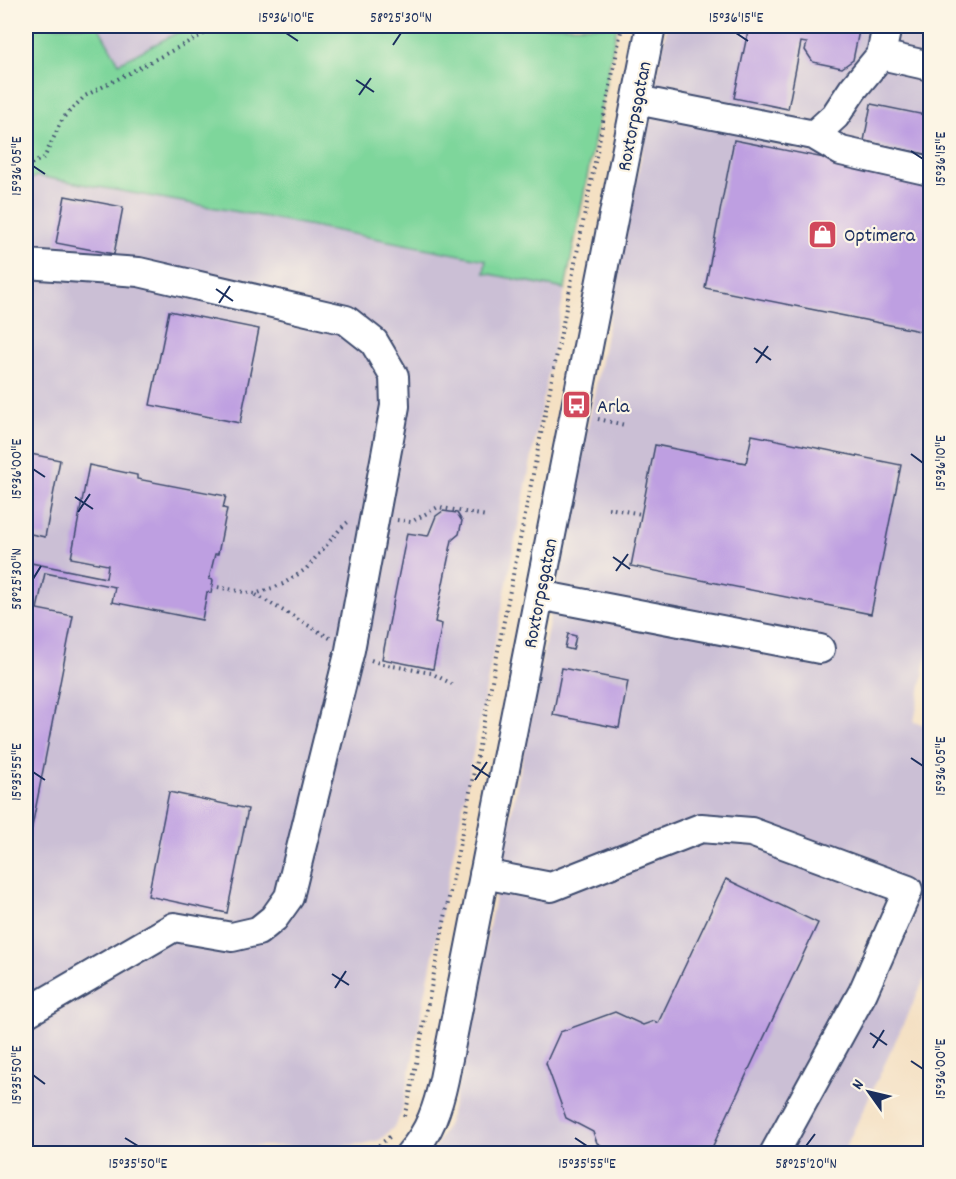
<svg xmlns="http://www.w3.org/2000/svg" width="956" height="1179" font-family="Dekko,sans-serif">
	<rect width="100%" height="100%" fill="#fcf5e5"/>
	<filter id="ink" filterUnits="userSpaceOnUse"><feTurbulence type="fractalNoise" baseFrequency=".0167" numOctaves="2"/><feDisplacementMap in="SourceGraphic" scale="12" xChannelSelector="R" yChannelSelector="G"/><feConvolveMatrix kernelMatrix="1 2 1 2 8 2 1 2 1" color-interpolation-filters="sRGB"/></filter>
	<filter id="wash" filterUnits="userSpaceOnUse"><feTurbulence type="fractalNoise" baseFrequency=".008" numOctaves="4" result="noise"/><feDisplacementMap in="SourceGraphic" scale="24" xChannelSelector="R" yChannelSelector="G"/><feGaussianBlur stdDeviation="1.35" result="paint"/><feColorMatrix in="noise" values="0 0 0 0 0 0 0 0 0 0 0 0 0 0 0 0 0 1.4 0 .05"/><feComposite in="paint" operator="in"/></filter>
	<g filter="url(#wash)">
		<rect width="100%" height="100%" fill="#f4e0c3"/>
		<path fill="#cbbfd5" d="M98 26H190L118 63Z
			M667 26H930V640L914 722 930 726V967L843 1153 432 1154 448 1123 455 1099Z
			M37 176 261 216 486 260 484 273 565 289 405 1097 401 1114 394 1127 380 1140 363 1144 337 1146 26 1147V182Z"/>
		<path fill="#7ed69b" stroke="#4c827c" stroke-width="1.5" d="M26 26H98L119 63 190 26H617L565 289 484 273 486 260 261 216 37 176 26 182Z"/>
		<g id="blocks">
			<path fill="#be9fe1" d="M749 26H804V29L809 30 810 26H855L859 31 853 60 842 68 813 62 805 50 807 43 801 42 788 109 734 98Z
				M871 104 930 116V155L864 141Z
				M734 140 930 179V333L705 288Z
				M65 196 123 207 114 254 56 243Z
				M169 311 259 329 240 423 150 405Z
				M752 435 901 465 871 614 631 566 655 445 746 463Z
				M26 453 60 460 45 537 26 533Z
				M89 465 137 475V479L226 496 223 508 227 509 218 554H215L209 579 213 580 211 593 207 592 202 620 112 602 115 587 45 573 37 609 73 616 30 837 26 836V562L106 578 108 565 71 558Z
				M443 511 457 513 462 521 459 534 452 540 435 622 442 624 433 669 382 659 407 533 428 536 436 516Z
				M568 634 576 636 573 650 565 648Z
				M562 668 628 681 619 728 553 715Z
				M169 792 248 809 227 913 148 896Z
				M726 879 818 923 709 1154H597L601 1145 597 1143 593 1132 566 1118 546 1063 560 1032 615 1012 643 1025 654 1021 658 1023Z"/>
		</g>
	</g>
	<g filter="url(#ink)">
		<use href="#blocks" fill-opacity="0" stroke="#3c4a6d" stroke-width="1.5"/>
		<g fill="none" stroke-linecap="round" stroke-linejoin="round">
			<defs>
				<path id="minor" d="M881 55 930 66
					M637 100 814 135 841 151 930 171
					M814 135 835 116 853 89 881 55 887 26
					M26 264 139 272 346 320 374 342 394 376 395 406 350 650 289 897 274 918 258 931 232 937 174 927 26 1013
					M539 595 820 649
					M484 874 551 887 701 828 751 832 908 890 863 992 774 1154
					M410 1154C430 1132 438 1107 444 1079L651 26"/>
			</defs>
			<use href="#minor" stroke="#3c4a6d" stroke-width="32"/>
			<path stroke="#3c4a6d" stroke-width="4" stroke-dasharray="1.5 4.5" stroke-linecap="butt" d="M26 166 44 158 63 118 85 96 219 26
				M598 419 625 425
				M608 508 641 514
				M397 520 411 522 438 507 486 516
				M212 586 255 594 283 584 306 569 341 528 348 522
				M256 595 330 638
				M371 660 382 664 431 673 452 684
				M404 1116 409 1099 622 26
				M375 1148 378 1154
				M26 1152 360 1151 375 1148 392 1135
				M925 1154 930 1140"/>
			<use href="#minor" stroke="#fff" stroke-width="28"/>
		</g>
	</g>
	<path fill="none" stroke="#1b2f5e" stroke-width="2" d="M286 33 298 41M736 33 748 41M393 45 401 33M356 80 374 92M359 95 371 78M911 151 923 159M33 166 45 174M216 289 233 301M219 303 230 286M754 348 771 360M756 363 768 346M911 454 923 463M33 469 45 477M75 497 93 509M78 512 90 494M613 557 630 569M616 571 628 554M33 579 41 566M911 758 923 766M472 765 490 777M33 772 45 780M475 780 487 762M332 974 349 985M335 988 346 971M870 1033 887 1045M873 1048 884 1030M911 1061 923 1069M33 1075 45 1084M125 1138 138 1146M575 1138 587 1146M806 1146 815 1134"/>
	<defs>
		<symbol id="shop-square" viewBox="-11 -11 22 22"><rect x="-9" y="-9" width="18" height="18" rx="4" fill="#d1495b" stroke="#fcf5e5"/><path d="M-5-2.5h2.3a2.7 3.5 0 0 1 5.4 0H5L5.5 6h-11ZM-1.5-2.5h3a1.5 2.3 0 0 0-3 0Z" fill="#fff"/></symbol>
		<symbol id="bus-square" viewBox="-11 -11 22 22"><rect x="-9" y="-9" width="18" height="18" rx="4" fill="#d1495b" stroke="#fcf5e5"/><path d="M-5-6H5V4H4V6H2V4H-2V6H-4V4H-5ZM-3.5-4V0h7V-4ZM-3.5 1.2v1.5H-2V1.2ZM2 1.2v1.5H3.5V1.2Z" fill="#fff"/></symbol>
	</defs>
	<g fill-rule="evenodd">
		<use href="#shop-square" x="806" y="218" width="33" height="33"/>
		<use href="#bus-square" x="560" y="388" width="33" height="33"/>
	</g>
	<g text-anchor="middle" stroke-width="4.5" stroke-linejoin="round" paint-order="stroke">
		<g font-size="20" fill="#1b2f5e" stroke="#fcf5e5">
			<text transform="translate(633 116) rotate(-79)" y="7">Roxtorpsgatan</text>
			<text transform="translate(539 593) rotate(-79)" y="7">Roxtorpsgatan</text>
		</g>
		<g font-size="20" fill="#1b2f5e" stroke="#fcf5e5" text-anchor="start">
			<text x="844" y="241">Optimera</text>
			<text x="597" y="412">Arla</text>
		</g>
	</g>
	<rect width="956" height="1179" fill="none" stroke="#fcf5e5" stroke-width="66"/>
	<g transform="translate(869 1092) rotate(304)" stroke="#fcf5e5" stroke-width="4.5" paint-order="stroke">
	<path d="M0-4.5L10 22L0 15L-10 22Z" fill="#1b2f5e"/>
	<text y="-9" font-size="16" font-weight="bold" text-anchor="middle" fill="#1b2f5e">N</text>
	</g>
	<rect x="33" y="33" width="890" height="1113" fill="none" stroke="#1b2f5e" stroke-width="2"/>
	<g font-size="15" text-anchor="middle" fill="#1b2f5e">
		<text x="286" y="22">15°36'10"E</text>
		<text x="401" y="22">58°25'30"N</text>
		<text x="736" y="22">15°36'15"E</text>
		<text transform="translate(940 159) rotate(-90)" y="5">15°36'15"E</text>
		<text transform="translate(16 166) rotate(-90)" y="5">15°36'05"E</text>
		<text transform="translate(940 463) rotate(-90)" y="5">15°36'10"E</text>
		<text transform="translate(16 469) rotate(-90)" y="5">15°36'00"E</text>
		<text transform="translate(16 579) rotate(-90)" y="5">58°25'30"N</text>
		<text transform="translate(940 766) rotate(-90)" y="5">15°36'05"E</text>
		<text transform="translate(16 772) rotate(-90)" y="5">15°35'55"E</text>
		<text transform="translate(940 1069) rotate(-90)" y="5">15°36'00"E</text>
		<text transform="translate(16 1075) rotate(-90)" y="5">15°35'50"E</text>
		<text x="138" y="1168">15°35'50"E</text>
		<text x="587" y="1168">15°35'55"E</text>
		<text x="806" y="1168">58°25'20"N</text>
	</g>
</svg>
